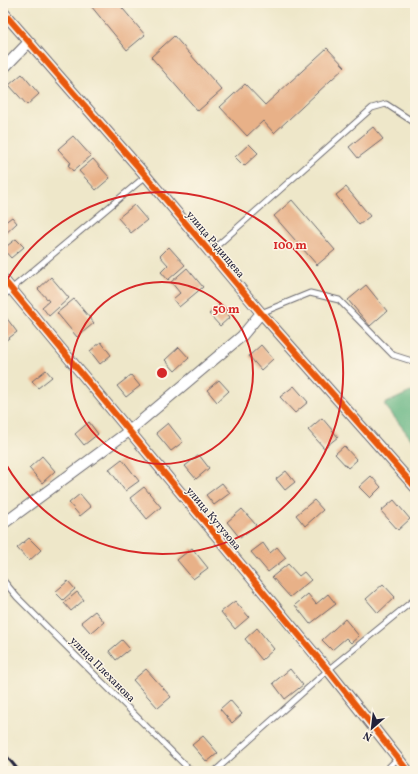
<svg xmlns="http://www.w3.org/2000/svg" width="418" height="774" font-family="Vollkorn,serif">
	<rect width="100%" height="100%" fill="#fcf5e5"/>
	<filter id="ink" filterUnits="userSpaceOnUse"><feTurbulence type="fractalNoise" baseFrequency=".025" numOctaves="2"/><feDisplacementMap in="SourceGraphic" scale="8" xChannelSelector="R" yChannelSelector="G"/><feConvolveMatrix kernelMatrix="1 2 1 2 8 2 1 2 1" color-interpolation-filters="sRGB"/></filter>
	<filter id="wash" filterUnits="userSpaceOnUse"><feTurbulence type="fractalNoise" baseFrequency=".012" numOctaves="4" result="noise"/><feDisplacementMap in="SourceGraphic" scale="16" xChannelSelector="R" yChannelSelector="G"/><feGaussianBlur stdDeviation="0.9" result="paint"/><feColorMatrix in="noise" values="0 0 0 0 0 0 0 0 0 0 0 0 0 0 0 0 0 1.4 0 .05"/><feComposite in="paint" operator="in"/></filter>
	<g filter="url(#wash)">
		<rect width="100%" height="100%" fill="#eee7c9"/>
		<path fill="#62b481" stroke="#426b5e" d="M415 390V444L384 404Z"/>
		<g id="blocks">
			<path fill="#e8b188" d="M95 3H118L145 35 127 50 91 6Z
				M174 36 222 90 198 111 151 57Z
				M327 48 345 67 274 133 263 121 247 136 220 107 245 84 265 105Z
				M22 74 39 94 27 105 9 85Z
				M415 95V104L411 99Z
				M373 127 383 139 358 158 349 147Z
				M73 136 91 156 73 171 68 165 71 163 58 149Z
				M249 144 258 153 244 166 235 157Z
				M93 159 110 178 96 190 79 171Z
				M346 187 370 216 359 225 336 195Z
				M292 200 335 250 317 265 274 216Z
				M134 205 147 220 131 233 118 218Z
				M12 217 17 223 3 236V222L4 223Z
				M16 239 24 247 11 258 3 249Z
				M169 247 185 265 168 280 161 272 168 265 160 256Z
				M187 268 203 287 179 307 173 299 180 293 171 282Z
				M51 277 69 298 49 316 42 307 49 301 38 289Z
				M366 285 387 311 370 326 348 300Z
				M74 299 94 323 77 337 57 313Z
				M219 305 230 317 220 326 209 314Z
				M5 316 17 332 5 341 3 339V317Z
				M101 342 111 355 100 364 90 351Z
				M261 345 273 359 261 370 249 356Z
				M179 347 189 358 175 371 165 360Z
				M46 370 52 377 38 388 32 381Z
				M131 375 140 386 126 397 117 386Z
				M219 380 229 391 217 402 207 390Z
				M294 386 308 402 295 413 280 397Z
				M322 418 338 437 324 448 308 430Z
				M89 422 98 434 84 445 75 434Z
				M168 423 183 442 171 451 156 433Z
				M344 446 357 460 348 468 335 454Z
				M199 455 209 468 196 479 185 466Z
				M42 456 55 471 42 483 29 468Z
				M122 459 139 481 125 491 109 469Z
				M286 471 295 482 285 490 276 479Z
				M371 476 381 487 370 498 359 487Z
				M222 483 230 493 214 505 206 495Z
				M144 487 161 507 147 519 130 498Z
				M80 494 91 507 80 516 69 503Z
				M314 500 323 510 305 526 296 515Z
				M394 500 410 519 398 530 381 511Z
				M242 509 256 525 240 538 227 522Z
				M29 538 41 550 29 561 17 548Z
				M263 543 270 553 277 547 286 558 268 572 251 552Z
				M192 548 208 568 193 579 177 560Z
				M288 564 299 576 304 572 311 580 290 597 272 577Z
				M68 581 75 589 63 600 55 592Z
				M383 584 395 597 378 613 366 599Z
				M77 592 84 600 71 611 64 603Z
				M308 594 316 604 328 594 336 604 310 624 295 605Z
				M235 601 249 617 235 629 221 612Z
				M95 611 104 622 91 633 81 622Z
				M345 619 359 636 351 643 346 638 332 650 322 640Z
				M257 628 274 649 262 660 245 639Z
				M122 640 130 649 116 660 109 651Z
				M146 669 171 697 158 708 133 680Z
				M290 669 303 685 285 699 273 683Z
				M230 700 242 714 232 723 220 709Z
				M203 736 218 753 207 762 192 745Z"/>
		</g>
	</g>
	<g filter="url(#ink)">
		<use href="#blocks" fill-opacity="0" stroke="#69676d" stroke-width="1"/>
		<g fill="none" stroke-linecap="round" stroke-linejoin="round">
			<defs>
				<path id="lane" d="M210 252 372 108 386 104 415 123
					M3 296 146 176
					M261 313 310 293 339 300 393 355 415 362
					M3 580 17 597 191 771
					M215 771 328 670 415 599
					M385 771 397 759"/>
				<path id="street" d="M3 12 146 176 261 313 415 487
					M3 69 29 42
					M3 279 328 670 408 771
					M3 524 129 431 242 336 261 313"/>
			</defs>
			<use href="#lane" stroke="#69676d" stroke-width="7"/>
			<use href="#street" stroke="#69676d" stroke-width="12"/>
			<use href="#lane" stroke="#fff" stroke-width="5"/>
			<use href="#street" stroke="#fff" stroke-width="10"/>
			<path stroke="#22223b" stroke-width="3" d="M3 752 19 771
				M3 770 4 771"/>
			<defs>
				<path id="cycleway" d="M3 12 146 176 261 313 415 487
					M3 279 328 670 408 771"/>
			</defs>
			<use href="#cycleway" stroke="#fcf5e5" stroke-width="8"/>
			<use href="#cycleway" stroke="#e8590c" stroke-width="6"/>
		</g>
	</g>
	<g fill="none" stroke="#d62828" stroke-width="2">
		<circle cx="162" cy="373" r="91"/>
		<path d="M4 285A181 181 0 1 1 4 461"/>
	</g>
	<g text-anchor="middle" stroke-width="3" stroke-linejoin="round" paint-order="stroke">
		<g font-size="11" fill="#22223b" stroke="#fcf5e5">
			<text transform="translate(216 244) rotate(50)" y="4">улица Радищева</text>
			<text transform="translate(214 518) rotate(50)" y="4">улица Кутузова</text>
			<text transform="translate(103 669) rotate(45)" y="4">улица Плеханова</text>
		</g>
	</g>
	<circle cx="162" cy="373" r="6" fill="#d62828" stroke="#fcf5e5" stroke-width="2"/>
	<g font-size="12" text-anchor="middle" font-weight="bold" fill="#d62828" stroke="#fcf5e5" stroke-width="3" stroke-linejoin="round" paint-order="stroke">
		<text x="290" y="249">100 m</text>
		<text x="226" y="313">50 m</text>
	</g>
	<rect width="418" height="774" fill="none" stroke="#fcf5e5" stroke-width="16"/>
	<g transform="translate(372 728) rotate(208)" stroke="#fcf5e5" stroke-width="3" paint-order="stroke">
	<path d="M0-3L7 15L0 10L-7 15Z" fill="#22223b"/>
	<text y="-6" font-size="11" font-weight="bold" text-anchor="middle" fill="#22223b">N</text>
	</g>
</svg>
